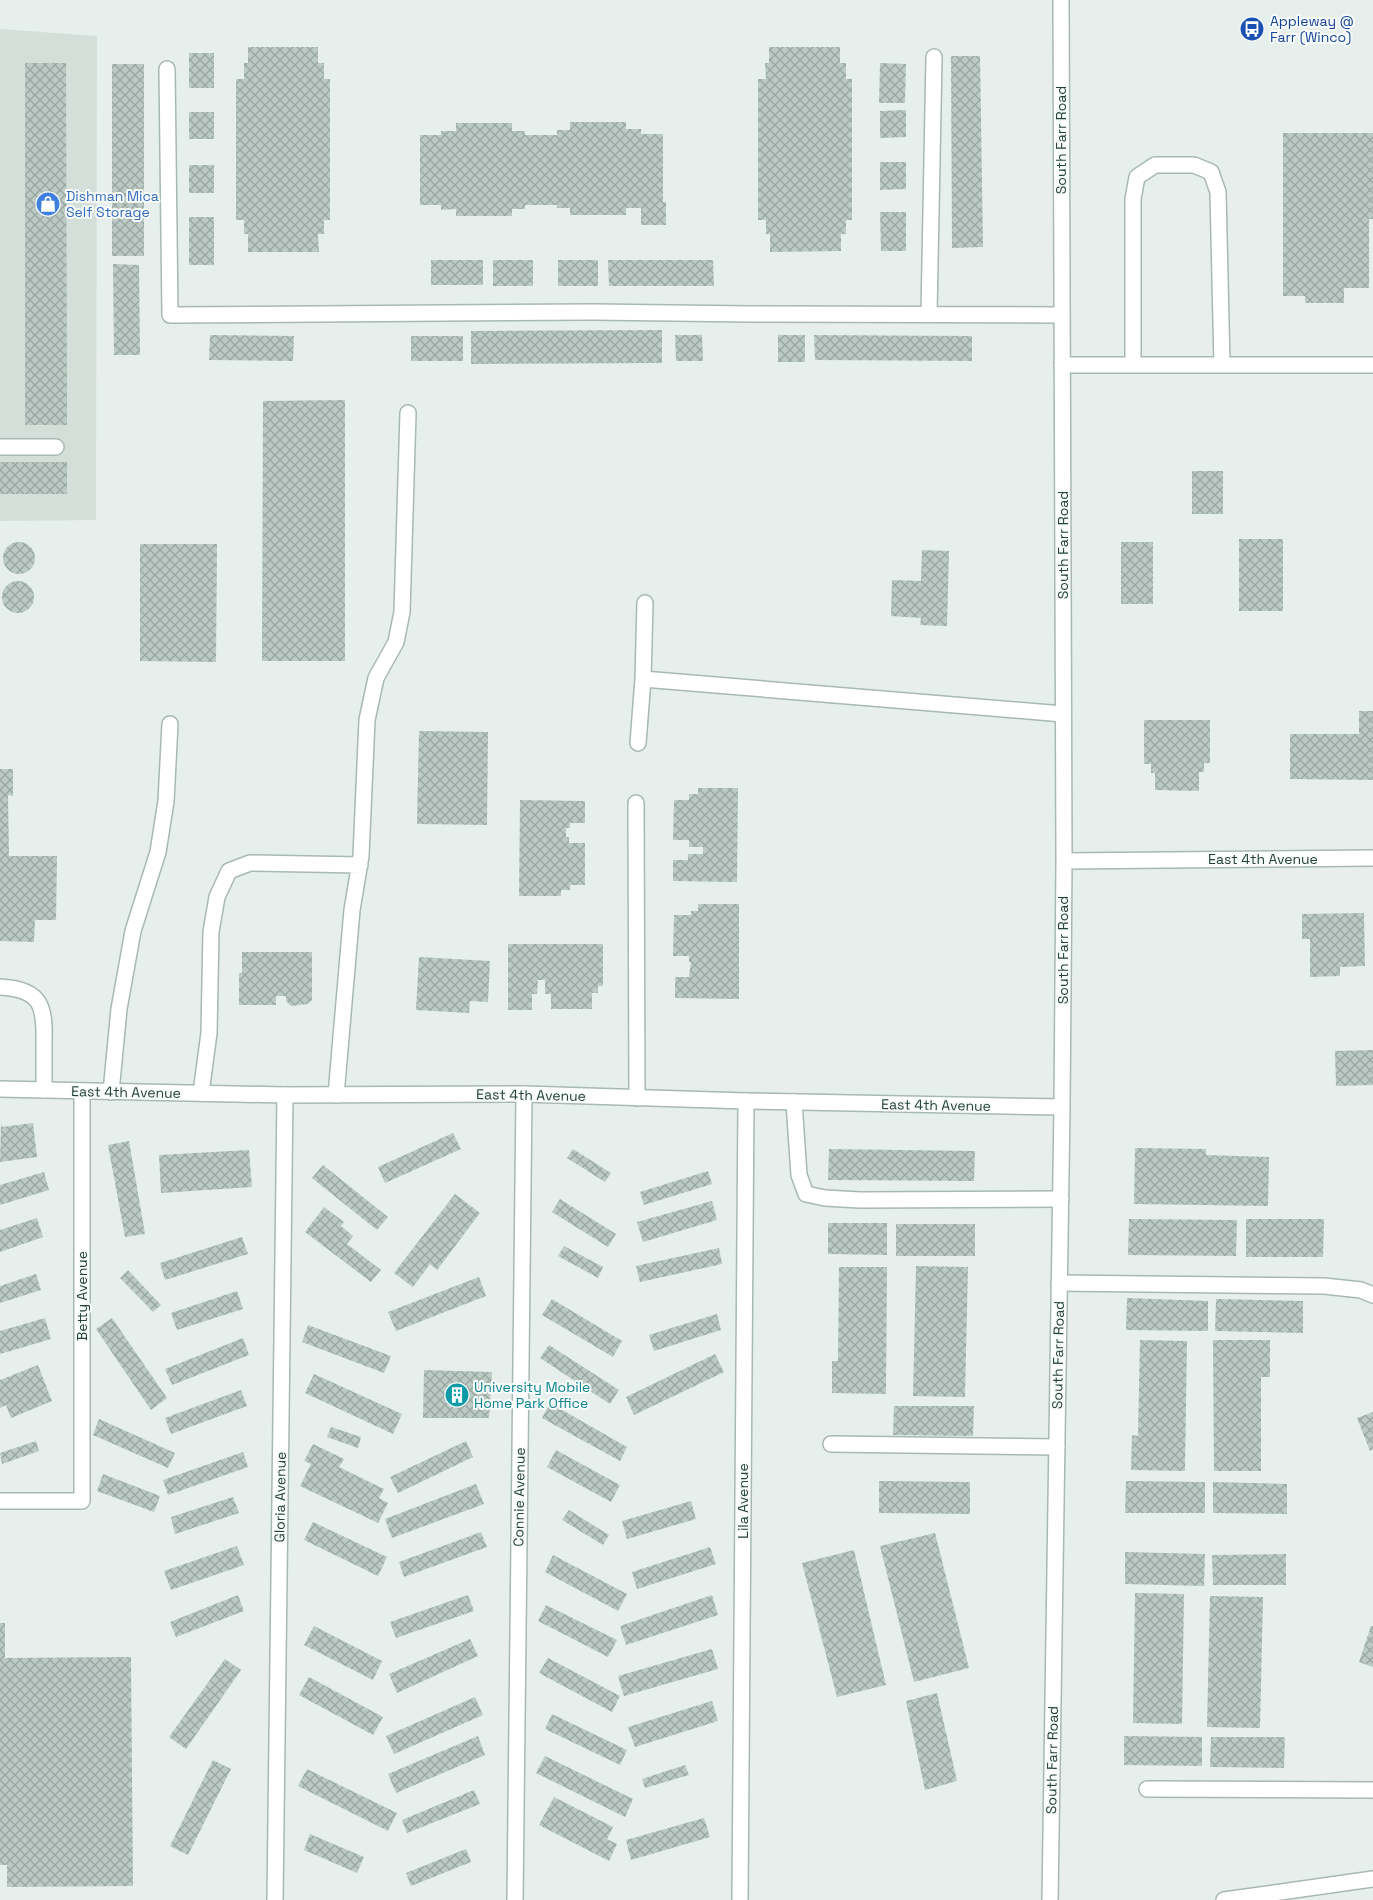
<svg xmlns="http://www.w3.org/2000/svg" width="1373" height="1900" font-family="'Space Grotesk',sans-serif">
	<defs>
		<pattern id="building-cross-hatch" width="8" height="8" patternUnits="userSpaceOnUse" patternTransform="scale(1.25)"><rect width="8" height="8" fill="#bbcac4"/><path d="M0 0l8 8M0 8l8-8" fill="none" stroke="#98a6a0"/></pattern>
	</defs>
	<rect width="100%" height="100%" fill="#e6efeb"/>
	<path fill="#d4dfda" d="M0 29 97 36 96 520 0 521Z"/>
	<path fill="url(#building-cross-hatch)" d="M248 47H318V63H324V79H330V220H324V234H318L319 252H248V234H244V220H236V79H244V63H248Z
		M769 47H840V63H846V79H852V220H846V234H841V251L770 252V234H766V220H758V79H766L765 63H769Z
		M189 53H214V88H189Z
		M951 56H980L983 247 952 248Z
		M25 63H66L67 425H25Z
		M880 63 906 64 905 103H879Z
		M112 64H144V256H112Z
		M906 110V137L880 138V111Z
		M189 112H214V139H189Z
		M570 122H626V129H641V134H663V202H666V225H641V208H626V215H570V208H557V205H525V209H512V216H456V209L441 210V205H420V135H441V131H456V123H512V131H525V135H557V130H570Z
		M1283 133H1373V219H1369V288H1344V303H1305V296H1283Z
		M880 162H906V189L880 190Z
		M189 165H214V193H189Z
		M880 212H906V251H881Z
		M189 217H214V265H189Z
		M431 260H483V285H431Z
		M493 260H533V286H493Z
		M558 260H598V286H558Z
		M608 260H713L714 286H609Z
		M113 264 139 265 140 355H114Z
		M662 330V363L471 364V331Z
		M210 335 294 336 293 361 209 360Z
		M675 335H702L703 361H676Z
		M778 335H805V362H778Z
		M814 335 972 336V361L815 360Z
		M411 336H463V361H411Z
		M345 400V661H262L263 401Z
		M0 462H67V494H0Z
		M1192 471H1223V514H1192Z
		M1239 539H1283V611H1239Z
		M1121 542H1153V604H1121Z
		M3 558a16 16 0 1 1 32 0a16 16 0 1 1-32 0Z
		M140 544H217L216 662 140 661Z
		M922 550 949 551 947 626 920 625 921 618 891 616 892 580 921 581Z
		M2 597a16 16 0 1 1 32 0a16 16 0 1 1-32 0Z
		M1359 711H1373V780L1290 779V734H1359Z
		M1144 720H1210V763H1204V772H1199V791L1155 790V773H1151V764H1144Z
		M419 731 488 732 487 825 417 824Z
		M0 769H13V796L8 795 9 856H57L56 920H35L34 942 0 941Z
		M698 788H738L737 882 673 881V860H688V854H703V847H689V840H673L674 800H689V794H698Z
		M520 800 585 801V823H570V828H566V837H569V843H585V885H570V890H561V896H519Z
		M698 904H739V999L675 998V977H689L691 962H689V956H673L674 915H691V911H698Z
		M1364 913 1365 966 1340 967V976L1310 977V939H1302V914Z
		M508 944H603V986H598V993H592V1009H551V994H545V980H538L537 994H532V1010H508Z
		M242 952H312V1000L307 1004 291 1006 286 1001V996H276V1005H239V973H242Z
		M419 957 490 961 488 1002 470 1001 469 1013 416 1010Z
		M1373 1050V1085L1336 1086 1335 1051Z
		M1 1122 2 1127 33 1123 37 1157 0 1162Z
		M453 1133 461 1149 385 1183 378 1167Z
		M129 1141 145 1234 125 1237 108 1145Z
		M1135 1148 1206 1149V1155L1269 1157 1268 1206 1134 1204Z
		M573 1149 611 1173 605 1182 567 1158Z
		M829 1149 975 1151 974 1181 828 1180Z
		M249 1150 252 1187 161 1193 159 1155Z
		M323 1165 388 1217 377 1230 312 1178Z
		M708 1171 712 1184 644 1205 640 1192Z
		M44 1172 49 1190 0 1205V1185Z
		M455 1194 480 1213 437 1270 430 1264 413 1287 394 1273Z
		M560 1199 616 1234 608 1247 552 1212Z
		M712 1201 717 1220 643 1242 637 1222Z
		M324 1207 344 1222 341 1226 353 1236 347 1244 381 1270 371 1282 305 1232Z
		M37 1218 43 1237 0 1252V1230Z
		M1129 1219 1237 1220 1236 1256 1128 1255Z
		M1246 1219H1324L1323 1257H1246Z
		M828 1223H887V1255L828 1254Z
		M896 1224H975V1256H896Z
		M242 1237 248 1254 165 1280 160 1263Z
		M564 1246 603 1267 598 1278 558 1256Z
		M719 1248 722 1264 640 1282 636 1266Z
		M916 1266 968 1267 965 1397 913 1396Z
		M839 1267H887L886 1394 832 1393V1361H838Z
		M128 1270 161 1305 153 1312 120 1278Z
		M36 1274 41 1290 0 1303V1286Z
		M479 1277 486 1296 396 1331 388 1312Z
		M237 1291 243 1309 177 1330 171 1313Z
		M1127 1298 1208 1301V1331L1126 1330Z
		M552 1299 622 1341 613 1357 542 1315Z
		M1216 1299 1303 1301V1333L1215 1331Z
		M717 1314 721 1330 654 1351 649 1335Z
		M45 1318 51 1339 0 1354V1331Z
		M112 1318 167 1398 151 1410 96 1329Z
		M308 1325 391 1356 384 1373 302 1342Z
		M243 1338 249 1355 172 1385 165 1369Z
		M1140 1340 1187 1341 1185 1471 1131 1470 1132 1435 1138 1436Z
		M1213 1340H1270V1377H1261V1471H1214Z
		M549 1345 619 1390 610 1404 540 1358Z
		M715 1354 724 1372 634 1415 626 1397Z
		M38 1365 52 1401 11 1418 6 1405 0 1408V1380Z
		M424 1370 492 1372 489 1418H423Z
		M314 1374 402 1414 393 1434 305 1393Z
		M241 1390 247 1406 171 1434 165 1418Z
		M550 1403 627 1447 620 1461 542 1418Z
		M894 1406H974L973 1436 893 1435Z
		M1373 1412V1449L1370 1451 1357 1418Z
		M99 1419 175 1453 168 1468 93 1435Z
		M331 1427 361 1437 358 1448 327 1437Z
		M36 1441 39 1451 2 1464 0 1453Z
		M466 1441 473 1457 398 1493 390 1477Z
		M313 1444 344 1459 339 1467 384 1489 379 1498 388 1503 378 1523 300 1486 311 1464 304 1461Z
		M556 1450 620 1485 611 1502 547 1467Z
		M243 1452 248 1467 168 1495 163 1480Z
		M103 1474 160 1496 154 1512 97 1491Z
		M879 1481 970 1482V1514L879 1513Z
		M1126 1481 1205 1482V1513H1125Z
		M1213 1482 1287 1484V1514L1213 1513Z
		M476 1484 484 1504 392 1538 385 1519Z
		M233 1497 239 1513 175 1534 171 1517Z
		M691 1501 696 1519 627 1539 622 1521Z
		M569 1510 609 1535 603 1545 562 1520Z
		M313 1522 387 1557 378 1576 304 1540Z
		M481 1532 487 1547 404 1577 399 1562Z
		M935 1533 969 1668 914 1682 880 1546Z
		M237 1546 244 1565 171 1590 164 1571Z
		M710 1547 716 1564 637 1589 632 1572Z
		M854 1550 886 1685 837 1697 802 1563Z
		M1125 1552 1205 1554 1204 1586 1125 1584Z
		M1286 1554V1585H1213L1212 1555Z
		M553 1555 627 1594 618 1611 545 1572Z
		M1135 1593 1184 1594 1182 1724 1133 1723Z
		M238 1595 244 1611 176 1637 170 1622Z
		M468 1595 474 1611 396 1638 390 1622Z
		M712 1595 718 1615 626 1645 620 1626Z
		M1210 1596 1263 1597 1260 1728 1207 1727Z
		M546 1605 617 1640 608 1657 538 1621Z
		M0 1623H5V1658L131 1657 133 1886 7 1887V1865H0Z
		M314 1626 382 1661 373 1680 304 1645Z
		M1371 1626H1373V1667L1359 1662Z
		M470 1639 478 1656 397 1693 389 1674Z
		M712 1649 718 1669 624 1696 618 1676Z
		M548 1658 620 1696 612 1712 539 1673Z
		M225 1659 241 1670 186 1749 169 1737Z
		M309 1677 383 1717 373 1735 299 1695Z
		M937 1693 957 1781 925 1790 906 1701Z
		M475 1697 483 1715 394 1754 386 1736Z
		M712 1701 718 1721 635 1747 628 1727Z
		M552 1714 627 1750 620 1765 545 1729Z
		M478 1736 485 1755 396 1793 388 1774Z
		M1124 1736 1202 1737V1766L1124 1765Z
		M1211 1737H1285L1284 1768 1210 1767Z
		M545 1756 633 1799 625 1817 536 1773Z
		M213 1760 231 1769 188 1855 170 1846Z
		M685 1765 689 1775 645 1788 642 1779Z
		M307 1769 397 1813 388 1831 298 1786Z
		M474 1790 480 1804 407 1833 402 1820Z
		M554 1797 613 1827 607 1839 617 1844 609 1861 539 1825Z
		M704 1818 710 1837 631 1860 626 1840Z
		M310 1834 364 1857 357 1873 304 1850Z
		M466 1849 471 1862 411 1886 406 1873Z"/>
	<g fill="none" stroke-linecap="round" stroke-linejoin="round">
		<defs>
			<path id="service" d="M167 69 170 315 593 312 751 314 1062 315
				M929 314 934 57
				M1062 365H1373
				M1133 365V199L1137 177 1155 165H1194L1211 172 1218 192 1222 365
				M0 447H56
				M645 603 643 679 1063 714
				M638 743 643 679
				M636 803 637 1098
				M0 987C42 989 45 1007 44 1043 44 1059 44 1074 44 1090
				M111 1092 119 1009 133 931 158 852 166 801 170 724
				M201 1093 209 1033 211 932 217 897 229 871 250 863 360 865
				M336 1095 352 910 361 856 367 720 376 678 396 642 402 612 408 413
				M794 1102 799 1175 806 1194 825 1198 860 1200 1061 1199
				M1059 1283 1324 1286 1361 1290 1373 1295
				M831 1444 1057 1447
				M1147 1789 1373 1790"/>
			<path id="minor" d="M0 1501H82V1091
				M275 1900 285 1095
				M515 1900 524 1094
				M740 1900 746 1101
				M1224 1900 1373 1879"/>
			<path id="tertiary" d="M1064 861 1373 858
				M0 1089 285 1095 524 1094 746 1101 1062 1107
				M1050 1900 1062 1107 1064 861 1061 0"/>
		</defs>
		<use href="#service" stroke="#a8b8b2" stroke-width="18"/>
		<use href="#minor" stroke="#a8b8b2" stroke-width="18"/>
		<use href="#tertiary" stroke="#a8b8b2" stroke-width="18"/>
		<use href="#service" stroke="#fff" stroke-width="15"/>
		<use href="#minor" stroke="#fff" stroke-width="15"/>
		<use href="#tertiary" stroke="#fff" stroke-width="15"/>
	</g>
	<defs>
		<symbol id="bus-disc" viewBox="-11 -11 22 22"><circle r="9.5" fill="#1a4fb4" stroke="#f7fbf9"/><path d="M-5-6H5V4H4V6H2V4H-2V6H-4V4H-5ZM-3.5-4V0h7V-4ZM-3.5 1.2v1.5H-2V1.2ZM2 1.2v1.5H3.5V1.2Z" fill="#fff"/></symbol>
		<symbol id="shop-disc" viewBox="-11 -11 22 22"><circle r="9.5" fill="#3f7fe0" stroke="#f7fbf9"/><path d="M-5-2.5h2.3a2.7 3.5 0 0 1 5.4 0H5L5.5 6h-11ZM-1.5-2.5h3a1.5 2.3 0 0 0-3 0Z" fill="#fff"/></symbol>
		<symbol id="building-disc" viewBox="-11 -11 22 22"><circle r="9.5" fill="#0f9aa8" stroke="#f7fbf9"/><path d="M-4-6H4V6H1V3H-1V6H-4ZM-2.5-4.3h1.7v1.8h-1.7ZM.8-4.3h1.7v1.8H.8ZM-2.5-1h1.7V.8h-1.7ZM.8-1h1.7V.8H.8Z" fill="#fff"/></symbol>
	</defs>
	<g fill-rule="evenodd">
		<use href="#bus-disc" x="1238" y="15" width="28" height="28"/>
		<use href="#shop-disc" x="34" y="190" width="28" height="28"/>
		<use href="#building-disc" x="443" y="1381" width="28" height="28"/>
	</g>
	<g text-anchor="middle" stroke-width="4" stroke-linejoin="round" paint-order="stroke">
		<g font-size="14" fill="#164399" stroke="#f7fbf9" text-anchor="start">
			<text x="1270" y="26">Appleway @<tspan x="1270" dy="16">Farr (Winco)</tspan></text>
		</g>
		<g font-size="14" fill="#24423a" stroke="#f7fbf9">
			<text transform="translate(1061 140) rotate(-90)" y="5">South Farr Road</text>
			<text transform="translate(1063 545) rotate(-90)" y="5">South Farr Road</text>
			<text x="1263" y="864">East 4th Avenue</text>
			<text transform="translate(1063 950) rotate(-90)" y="5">South Farr Road</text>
			<text transform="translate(126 1092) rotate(1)" y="5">East 4th Avenue</text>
			<text transform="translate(531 1095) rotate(1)" y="5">East 4th Avenue</text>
			<text transform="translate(936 1105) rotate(1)" y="5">East 4th Avenue</text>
			<text transform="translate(82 1296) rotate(-90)" y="5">Betty Avenue</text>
			<text transform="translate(1058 1355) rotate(-89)" y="5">South Farr Road</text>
			<text transform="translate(280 1497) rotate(-89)" y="5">Gloria Avenue</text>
			<text transform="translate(519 1497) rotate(-89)" y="5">Connie Avenue</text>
			<text transform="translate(743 1501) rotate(-90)" y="5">Lila Avenue</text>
			<text transform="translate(1052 1760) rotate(-89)" y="5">South Farr Road</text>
		</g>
		<g font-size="14" fill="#366cbe" stroke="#f7fbf9" text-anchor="start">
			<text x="66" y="201">Dishman Mica<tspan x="66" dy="16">Self Storage</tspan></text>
		</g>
		<g font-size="14" fill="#0d838f" stroke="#f7fbf9" text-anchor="start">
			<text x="474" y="1392">University Mobile<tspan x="474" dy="16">Home Park Office</tspan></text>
		</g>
	</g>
</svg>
